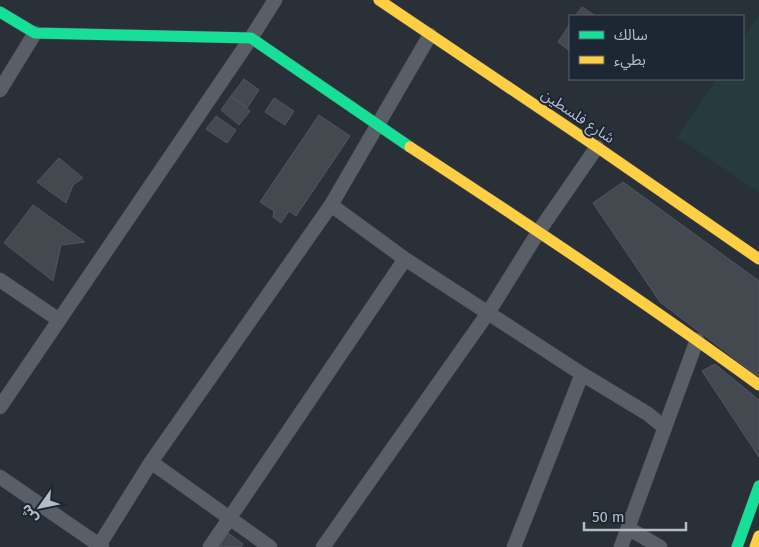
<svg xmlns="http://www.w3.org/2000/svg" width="759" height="547" font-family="'Fira Sans','Noto Sans Arabic',sans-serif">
	<rect width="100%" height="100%" fill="#2a3038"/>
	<path fill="#273a3e" d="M759 14V192L677 137 716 79H743V38Z"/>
	<path fill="#444950" stroke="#52575f" d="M582 7 596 16H575Z
		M570 24V51L558 42Z
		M244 79 259 90 247 108 231 96Z
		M231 96 250 111 239 125 221 110Z
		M274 98 294 111 285 125 265 112Z
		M319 115 350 136 296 216 289 211 281 223 273 217 274 211 260 202Z
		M216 116 236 130 227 143 206 129Z
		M59 158 83 178 73 185 66 203 37 182Z
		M623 182 759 281V377L660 302 593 203Z
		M33 205 85 242 61 245 53 281 4 243Z
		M715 364 759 400V457L702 371Z
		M228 533 243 544 241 547H219L215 544 217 538 222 542Z"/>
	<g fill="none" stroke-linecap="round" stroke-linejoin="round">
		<defs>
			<path id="street" d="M0 90 35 33
				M331 205 405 259 582 374 648 414 665 428
				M0 280 59 320
				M0 407 251 38 275 0
				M151 462 270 547
				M0 477 102 547
				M628 528 660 547
				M98 547 151 462 331 205 430 35
				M210 547 405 259
				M323 547 488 313 539 231 597 147
				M514 547 582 374
				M621 547 697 340"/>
			<path id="fast" d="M0 12 35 33 251 38 410 147
				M737 547 759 486"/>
			<path id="slow" d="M379 0 597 147 759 259
				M410 147C528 224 645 302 759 385
				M755 547 759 536"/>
		</defs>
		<use href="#street" stroke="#484c53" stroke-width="15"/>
		<use href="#fast" stroke="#484c53" stroke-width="12"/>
		<use href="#slow" stroke="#484c53" stroke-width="12"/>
		<use href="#street" stroke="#5a5e66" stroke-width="14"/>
		<use href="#fast" stroke="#16e098" stroke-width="11"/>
		<use href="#slow" stroke="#ffcf43" stroke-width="11"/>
	</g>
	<g text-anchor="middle" stroke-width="4" stroke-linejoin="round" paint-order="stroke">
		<g font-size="15" fill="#b4bcc9" stroke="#1d2633">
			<text transform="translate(578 116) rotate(34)" y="5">شارع فلسطين</text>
		</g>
	</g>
	<rect x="569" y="15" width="175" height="65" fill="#1d2633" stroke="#59626f"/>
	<rect x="579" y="31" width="25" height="8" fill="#16e098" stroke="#59626f"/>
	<text x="614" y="40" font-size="15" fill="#b4bcc9">سالك</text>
	<rect x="579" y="56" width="25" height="8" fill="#ffcf43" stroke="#59626f"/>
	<text x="614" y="65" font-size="15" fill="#b4bcc9">بطيء</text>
	<g transform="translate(40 507) rotate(237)" stroke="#1d2633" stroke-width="4" paint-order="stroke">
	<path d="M0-4L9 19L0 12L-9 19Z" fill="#b4bcc9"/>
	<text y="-8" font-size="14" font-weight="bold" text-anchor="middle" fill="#b4bcc9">ش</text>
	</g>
	<path d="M584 522v8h102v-8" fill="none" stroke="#b4bcc9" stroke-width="2.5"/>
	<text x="592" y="522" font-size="15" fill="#b4bcc9" stroke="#1d2633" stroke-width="4" paint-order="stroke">50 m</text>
</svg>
